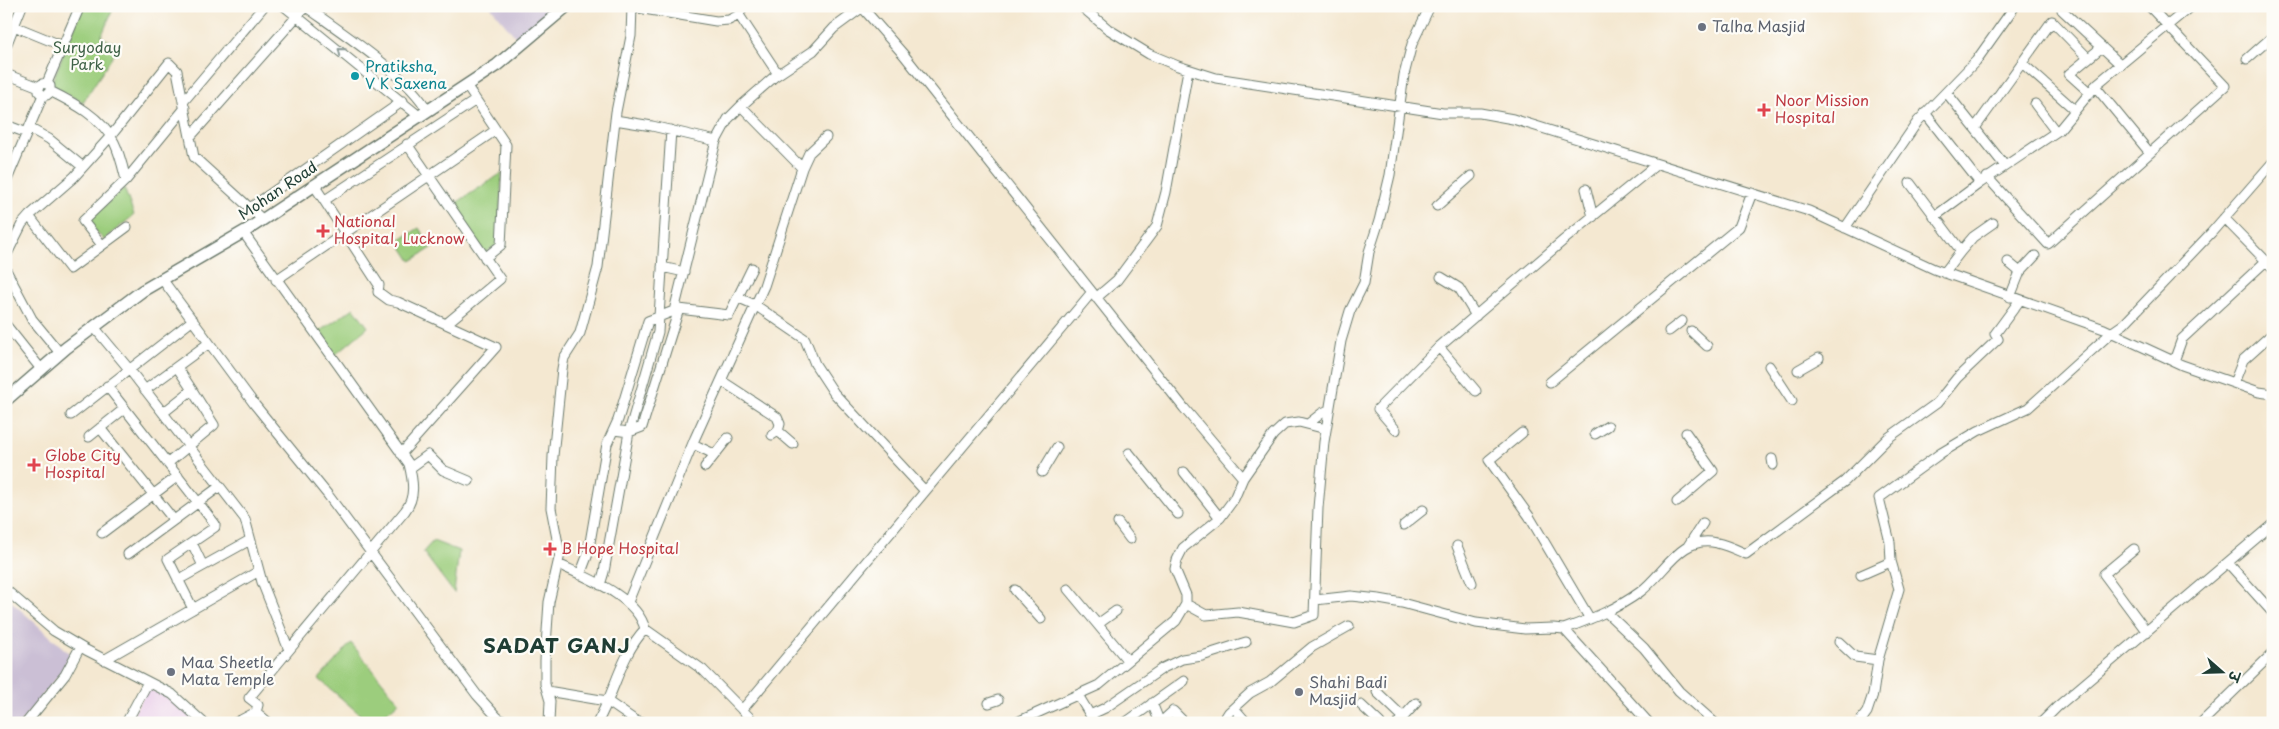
<svg xmlns="http://www.w3.org/2000/svg" width="2279" height="729" font-family="'Playpen Sans','Playpen Sans Deva',sans-serif">
	<rect width="100%" height="100%" fill="#fdfcf7"/>
	<filter id="ink" filterUnits="userSpaceOnUse"><feTurbulence type="fractalNoise" baseFrequency=".02" numOctaves="2"/><feDisplacementMap in="SourceGraphic" scale="10" xChannelSelector="R" yChannelSelector="G"/><feConvolveMatrix kernelMatrix="1 2 1 2 8 2 1 2 1" color-interpolation-filters="sRGB"/></filter>
	<filter id="wash" filterUnits="userSpaceOnUse"><feTurbulence type="fractalNoise" baseFrequency=".0096" numOctaves="4" result="noise"/><feDisplacementMap in="SourceGraphic" scale="20" xChannelSelector="R" yChannelSelector="G"/><feGaussianBlur stdDeviation="1.12" result="paint"/><feColorMatrix in="noise" values="0 0 0 0 0 0 0 0 0 0 0 0 0 0 0 0 0 1.4 0 .05"/><feComposite in="paint" operator="in"/></filter>
	<g filter="url(#wash)">
		<rect width="100%" height="100%" fill="#f4e8d1"/>
		<path fill="#ebd1eb" d="M148 688 169 698 197 723H128Z"/>
		<path fill="#cbbfd5" d="M490 6H554V9L519 41Z
			M6 597 70 654 60 673 20 723H6Z"/>
		<path fill="#9ccd7d" stroke="#5e8558" d="M83 6H107L113 9 101 37 120 45 83 102 55 88 52 82Z
			M502 173 498 244 485 253 453 205Z
			M124 188 134 215 104 240 87 221Z
			M419 228 432 248 411 261 398 241Z
			M354 308 368 327 334 356 318 332Z
			M433 541 459 551 454 593 423 552Z
			M351 643 399 702 375 723H370L319 679Z"/>
	</g>
	<g filter="url(#ink)">
		<g fill="none" stroke-linecap="round" stroke-linejoin="round">
			<defs>
				<path id="minor" d="M284 6 419 116
					M305 6C338 30 409 76 427 110
					M861 6 904 55 1184 408 1243 478
					M1081 6 1108 29 1149 54 1178 66 1216 78 1443 113H1480L1513 119 1809 211 1934 269 2104 329 2182 365 2259 392 2273 394
					M632 7 716 21 729 20 739 15 743 6
					M2062 10 2121 65
					M739 15 778 74
					M14 26 63 46
					M6 46 22 6
					M2247 59 2273 36
					M2022 63 2075 110
					M6 74 39 87
					M47 83 80 6
					M466 85 506 145 501 245 485 258
					M2095 86 2150 153
					M50 91C74 103 101 117 114 142 120 154 123 168 126 180
					M1946 92 2005 166
					M2090 93 2069 74 2102 47
					M183 102 264 6
					M2035 104 2056 132
					M1925 113 1980 183
					M615 120 652 126 716 141
					M6 125 27 133
					M29 128 49 139 83 167
					M1975 128 2052 21 2088 58
					M190 137 306 6
					M407 144 500 279 446 324
					M802 168 809 153 826 137
					M1987 177 2048 244 2225 86 2149 6
					M6 182 43 95H47L50 91V86L47 83 42 84 39 87V92L43 95
					M1910 183 1961 251 1944 273
					M314 185 379 285 378 292 389 300 398 302 496 347 401 454
					M1586 189 1593 217
					M325 200 476 100
					M1437 206 1471 176
					M250 208 403 101
					M29 216 70 269 127 227
					M1934 217 1980 183 2059 130 2097 84 2191 6
					M2224 218 2273 268
					M1845 228 1918 121 1976 61 2015 6
					M243 232 409 464C413 481 416 497 405 511L249 698 258 705 256 712
					M102 245 83 221 126 180 185 108
					M1961 251 1973 237 1993 223
					M6 256 22 224 29 216 74 177 110 137 169 63 177 71 194 157 262 219
					M2008 262 2020 272
					M662 267 684 272
					M6 270 32 319 60 353
					M1441 277 1459 288 1476 316
					M162 279 255 405 328 495 477 695 497 717 506 723
					M276 280 496 130
					M2010 297 2020 272 2035 256
					M739 298 755 305 805 339 815 364 834 393 925 491
					M1096 298 1117 280 1157 226 1166 192 1188 70
					M674 311 716 141 728 119 741 106
					M6 325 41 369
					M94 327 129 369 245 519 262 582 289 650
					M1669 331 1682 321
					M1691 331 1707 346
					M1439 347 1476 391
					M2174 361 2182 339 2266 261
					M1769 366 1792 401
					M177 367 192 390
					M1798 370 1819 358
					M722 381 777 417 780 424 778 431
					M1550 382 1739 227 1752 193
					M2234 383 2243 360 2273 333
					M107 386 215 524V527L168 559 193 609
					M145 390 209 343
					M163 413 192 390 214 425 168 463
					M71 415 193 320
					M1308 424 1322 413 1329 410
					M100 428 173 519
					M614 430 629 432 642 427 679 309
					M1396 430 1378 409 1439 347 1565 239 1657 164
					M1522 433 1489 460 1529 516 1590 619
					M1595 434 1608 426
					M772 435 778 431 793 444
					M89 437 124 409
					M693 444 714 454
					M1129 453 1178 514
					M1772 459 1773 465
					M705 467 728 438
					M410 468 428 455 443 470 469 481
					M1042 472 1057 447
					M1184 472 1220 518
					M1677 502 1713 471 1686 433
					M1118 523 1130 539
					M1404 525 1423 510
					M102 533 178 476
					M192 543 203 566
					M1457 546 1472 583
					M1688 546 1703 523
					M2134 549 2104 574 2147 632
					M128 554 219 487
					M2228 563 2273 613
					M558 564C585 577 637 596 645 629
					M580 575 588 554 607 444 618 420 648 321 679 309 729 315 752 268
					M1861 575 1886 564
					M178 580 250 540
					M600 585 604 572 629 432 658 332 671 130
					M1068 589 1128 661
					M6 590 54 631 86 650 172 694 204 723
					M1015 590 1041 619
					M1315 600 1351 596 1379 599 1402 603 1476 623 1525 629 1553 628 1564 629 1649 723
					M628 602 695 438 764 286 802 168 741 106 774 77 813 51 834 28 864 6
					M1186 604 1206 615 1238 612 1294 622 1314 615 1318 508 1324 442 1341 341 1350 311 1364 283 1369 252 1379 221 1390 175 1404 75 1412 44 1430 6
					M1606 612 1644 648 1679 691 1715 723
					M1098 624 1116 611
					M1564 629C1591 619 1617 609 1640 592 1665 574 1680 534 1717 543 1727 545 1737 550 1746 554L1845 481 1888 438 1937 403 1957 378 1998 339 1995 334 2020 300
					M1839 642 1855 657 1878 660
					M104 660 259 571
					M547 691 607 701 636 721 643 723
					M1377 692 1403 717
					M1078 695 1095 723
					M989 703 998 700
					M1152 703 1160 723
					M1361 705 1380 723
					M1234 708 1247 723
					M742 710 1092 292
					M1090 715 1105 708 1163 668 1182 659 1202 656 1246 642
					M26 723 65 675 80 647
					M126 723 148 682
					M235 723 256 712 269 723
					M549 723 550 701 545 684V660L549 602 560 554 551 508 553 456 562 369 564 358 580 333 598 267 616 112 631 36 632 6
					M597 723C615 692 620 656 645 629L703 670 755 723
					M1015 723 1099 685 1176 621 1186 604V595L1175 569 1177 560 1183 548 1220 518 1234 499 1243 478 1273 435 1285 424 1299 422 1326 429
					M1125 723 1184 681
					M1160 723 1173 711 1185 723
					M1222 723 1229 712 1250 693 1270 682 1312 647 1349 626
					M1398 723 1416 703
					M1859 723 1867 712 1873 694 1878 660 1899 589 1891 561 1890 542 1879 498 1941 453 1978 431 2028 408 2111 333 2124 324 2211 233 2273 162
					M2041 723 2057 707 2273 524
					M2201 723 2273 653"/>
				<path id="major" d="M6 400 66 348 142 291 247 230 497 65 567 6"/>
			</defs>
			<use href="#minor" stroke="#6a796b" stroke-width="11"/>
			<use href="#major" stroke="#6a796b" stroke-width="14"/>
			<use href="#minor" stroke="#fff" stroke-width="9"/>
			<use href="#major" stroke="#fff" stroke-width="11"/>
		</g>
		<defs><path id="oneway-chevron" d="M-2-3.5L2.5 0L-2 3.5" fill="none" stroke-width="1.6" stroke-linecap="round" stroke-linejoin="round" transform="scale(1.25)"/></defs>
		<use stroke="#8f9e9a" href="#oneway-chevron" transform="translate(341 51) rotate(-141)"/>
	</g>
	<g fill="#6b7280" stroke="#fdfcf7" stroke-width="2">
		<circle cx="1702" cy="27" r="5"/>
		<circle cx="171" cy="672" r="5"/>
		<circle cx="1299" cy="692" r="5"/>
	</g>
	<circle fill="#0f9aa8" stroke="#fdfcf7" stroke-width="2" cx="355" cy="76" r="5"/>
	<g fill="#e0444e" stroke="#fdfcf7" stroke-width="2">
		<path d="M1761.5 102.5h5v5h5v5h-5v5h-5v-5h-5v-5h5z"/>
		<path d="M320.5 223.5h5v5h5v5h-5v5h-5v-5h-5v-5h5z"/>
		<path d="M31.5 457.5h5v5h5v5h-5v5h-5v-5h-5v-5h5z"/>
		<path d="M547.5 541.5h5v5h5v5h-5v5h-5v-5h-5v-5h5z"/>
	</g>
	<g text-anchor="middle" stroke-width="4.5" stroke-linejoin="round" paint-order="stroke">
		<g font-size="15" fill="#5b616d" stroke="#fdfcf7" text-anchor="start">
			<text x="1712" y="32">Talha Masjid</text>
			<text x="181" y="668">Maa Sheetla<tspan x="181" dy="17">Mata Temple</tspan></text>
			<text x="1309" y="688">Shahi Badi<tspan x="1309" dy="17">Masjid</tspan></text>
		</g>
		<g font-size="15" fill="#3e6146" stroke="#fdfcf7">
			<text x="87" y="53">Suryoday<tspan x="87" dy="17">Park</tspan></text>
		</g>
		<g font-size="15" fill="#0d838f" stroke="#fdfcf7" text-anchor="start">
			<text x="365" y="72">Pratiksha,<tspan x="365" dy="17">V K Saxena</tspan></text>
		</g>
		<g font-size="15" fill="#be3a42" stroke="#fdfcf7" text-anchor="start">
			<text x="1775" y="106">Noor Mission<tspan x="1775" dy="17">Hospital</tspan></text>
			<text x="334" y="227">National<tspan x="334" dy="17">Hospital, Lucknow</tspan></text>
			<text x="45" y="461">Globe City<tspan x="45" dy="17">Hospital</tspan></text>
			<text x="561" y="554">B Hope Hospital</text>
		</g>
		<g font-size="15" fill="#1f3d34" stroke="#fdfcf7">
			<text transform="translate(278 191) rotate(-34)" y="5">Mohan Road</text>
		</g>
		<g font-size="20" font-weight="bold" letter-spacing="1" fill="#1f3d34" stroke="#fdfcf7">
			<text x="557" y="653">SADAT GANJ</text>
		</g>
	</g>
	<rect width="2279" height="729" fill="none" stroke="#fdfcf7" stroke-width="25"/>
	<g transform="translate(2222 672) rotate(110)" stroke="#fdfcf7" stroke-width="4" paint-order="stroke">
	<path d="M0-4L9 19L0 12L-9 19Z" fill="#1f3d34"/>
	<text y="-8" font-size="14" font-weight="bold" text-anchor="middle" fill="#1f3d34">उ</text>
	</g>
</svg>
